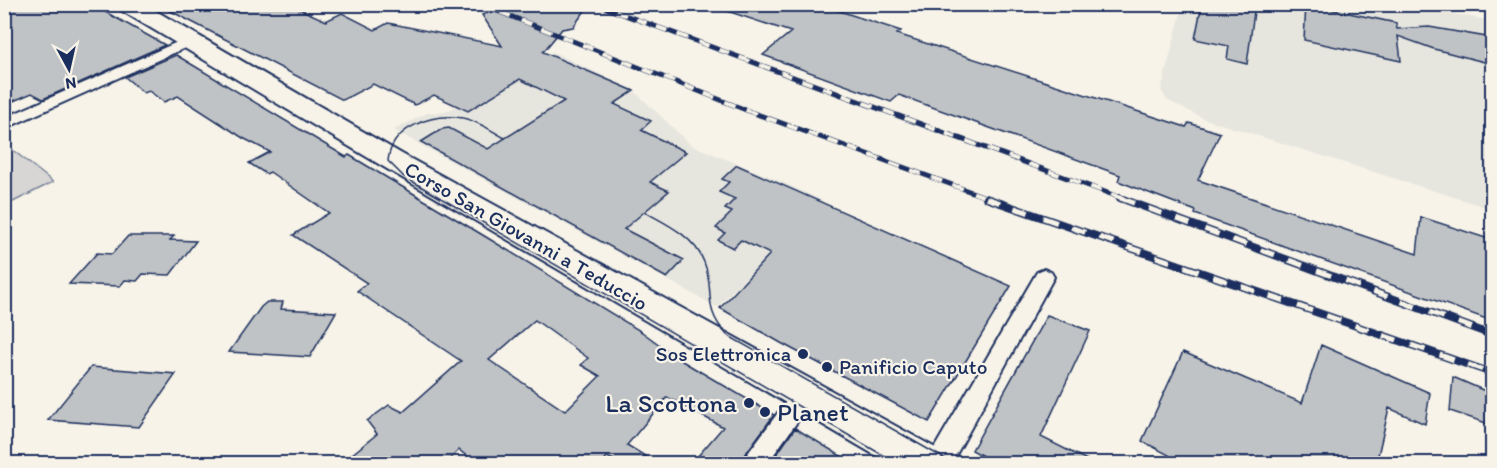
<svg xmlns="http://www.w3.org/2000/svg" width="1497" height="468" font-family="Itim,sans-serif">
	<rect width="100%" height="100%" fill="#f7f3e8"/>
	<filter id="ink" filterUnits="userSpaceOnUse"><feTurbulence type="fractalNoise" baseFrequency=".0167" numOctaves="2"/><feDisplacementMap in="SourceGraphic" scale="12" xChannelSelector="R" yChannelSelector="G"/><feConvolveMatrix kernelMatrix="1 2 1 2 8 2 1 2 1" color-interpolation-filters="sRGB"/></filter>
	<g filter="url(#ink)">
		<path fill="#e6e5de" d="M1183 5H1405L1492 21V209L1205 119 1167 100 1161 90Z
			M553 52 633 90 691 145 773 178 823 201 717 307 394 130 427 113 448 111Z"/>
		<path fill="#d7d6d4" stroke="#798299" stroke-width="1.5" d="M9 147 53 182 5 206V149Z"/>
		<path fill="#c0c3c5" stroke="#1b2f5e" stroke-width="1.5" fill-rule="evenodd" d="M4 4H91L165 45 43 99 32 93 4 105Z
			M157 4H289L326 21 342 13 375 30 388 23 502 46 482 15 513 4H590L573 27 562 29 543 52 634 91 614 104 651 121 641 130 686 152 650 182 669 191 624 229 684 260 667 278 421 142 442 129 449 128 488 149 564 101 520 79 468 111 434 95 415 105 373 84 343 100Z
			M719 4H818L901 31 897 34 1186 127 1189 123 1220 133 1198 180 1417 254 1421 217 1492 240V321L1195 214 1196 211 1118 181 1120 175 899 95 891 102 763 55 791 32 718 8Z
			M1202 4H1255L1247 64 1227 59 1229 46 1195 39Z
			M1306 4 1396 23 1397 29 1429 27 1492 38V64L1434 49 1398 36 1401 61 1304 40Z
			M176 55 346 157 349 155 486 237 642 332 682 361 774 415 738 464H691L723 427 667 397 627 445 658 464H622L607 457 601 464H477L459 450 445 464H340L377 434 367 421 389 405 403 412 461 361 357 291 367 283 293 235 329 213 270 172 266 174 249 163 270 152 243 138 178 96 164 102 149 91 144 93 125 77ZM535 320 588 358 581 365 600 376 565 411 489 360Z
			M737 165 1011 286 929 422 781 343 720 308 770 254 741 240 733 248 718 240 725 233 716 228 732 212 725 209 735 199 719 192 729 182 722 179Z
			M128 236H174L170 240 196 241 170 275 143 274 137 281 125 280 120 286 69 284 97 253 112 254Z
			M267 302H283L281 309 336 312 310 357 229 352 261 307Z
			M1047 315 1090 331 1041 437 1095 464H997L972 450Z
			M1321 345 1430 393 1425 424 1389 408 1376 464H1166L1169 455 1142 441 1183 352 1302 403Z
			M91 367 176 374 139 427 48 420Z
			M1453 377 1492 394V425L1450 411Z
			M795 428 854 464H770Z"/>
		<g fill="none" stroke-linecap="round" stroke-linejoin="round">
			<defs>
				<path id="minor" d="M191 36 196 37 198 40 196 43 4 129V118Z
					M1044 269 1051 272 1054 277 951 464H925L1037 272Z
					M805 384 813 387 817 394 767 464H740L797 387Z"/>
				<path id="primary" d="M116 4H144L402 154 941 451 947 464H890L382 166 119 9Z"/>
			</defs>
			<use href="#minor" stroke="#1b2f5e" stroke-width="4"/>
			<use href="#primary" stroke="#1b2f5e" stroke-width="4"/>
			<use href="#minor" fill="#f7f3e8" fill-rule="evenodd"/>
			<use href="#primary" fill="#f7f3e8" fill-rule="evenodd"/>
			<path stroke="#1b2f5e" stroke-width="1.5" d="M505 138C492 131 478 121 463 118 432 113 391 127 388 161L403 176 898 464
				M645 212C667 224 695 237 704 262 716 292 701 307 727 335L954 464"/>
			<defs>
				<path id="rail-far1" d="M480 4 751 112 991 199
					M595 4 1124 199"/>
				<path id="rail" d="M986 198 1492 373
					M1120 198 1492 335"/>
			</defs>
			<use href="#rail-far1" stroke="#1b2f5e" stroke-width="5"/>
			<use href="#rail" stroke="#1b2f5e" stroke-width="8"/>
			<use href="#rail-far1" stroke="#f7f3e8" stroke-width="4" stroke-dasharray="11" stroke-linecap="butt"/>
			<use href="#rail" stroke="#f7f3e8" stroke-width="5" stroke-dasharray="15" stroke-linecap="butt"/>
		</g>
	</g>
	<g fill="#1b2f5e" stroke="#f7f3e8" stroke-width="2">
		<circle cx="803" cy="354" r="6"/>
		<circle cx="827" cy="367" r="6"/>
		<circle cx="749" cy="403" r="6"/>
		<circle cx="765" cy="412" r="6"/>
	</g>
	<g text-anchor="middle" stroke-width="4.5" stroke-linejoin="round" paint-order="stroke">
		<g font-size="21" fill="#1b2f5e" stroke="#f7f3e8">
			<text transform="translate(526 236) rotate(30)" y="7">Corso San Giovanni a Teduccio</text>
		</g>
		<g font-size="21" fill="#1b2f5e" stroke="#f7f3e8" text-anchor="end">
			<text x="791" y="361">Sos Elettronica</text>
			<text x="839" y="374" text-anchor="start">Panificio Caputo</text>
		</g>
		<g font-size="26" fill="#1b2f5e" stroke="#f7f3e8" text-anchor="end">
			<text x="737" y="412">La Scottona</text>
			<text x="777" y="421" text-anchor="start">Planet</text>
		</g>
	</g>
	<rect width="1497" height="468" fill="none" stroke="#f7f3e8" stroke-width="24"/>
	<rect x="12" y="12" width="1473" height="444" fill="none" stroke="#1b2f5e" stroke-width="2" filter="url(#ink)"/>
	<g transform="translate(69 69) rotate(172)" stroke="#f7f3e8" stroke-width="4.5" paint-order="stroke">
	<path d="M0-4.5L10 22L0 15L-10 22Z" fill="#1b2f5e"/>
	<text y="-9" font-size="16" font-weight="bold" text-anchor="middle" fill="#1b2f5e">N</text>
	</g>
</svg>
